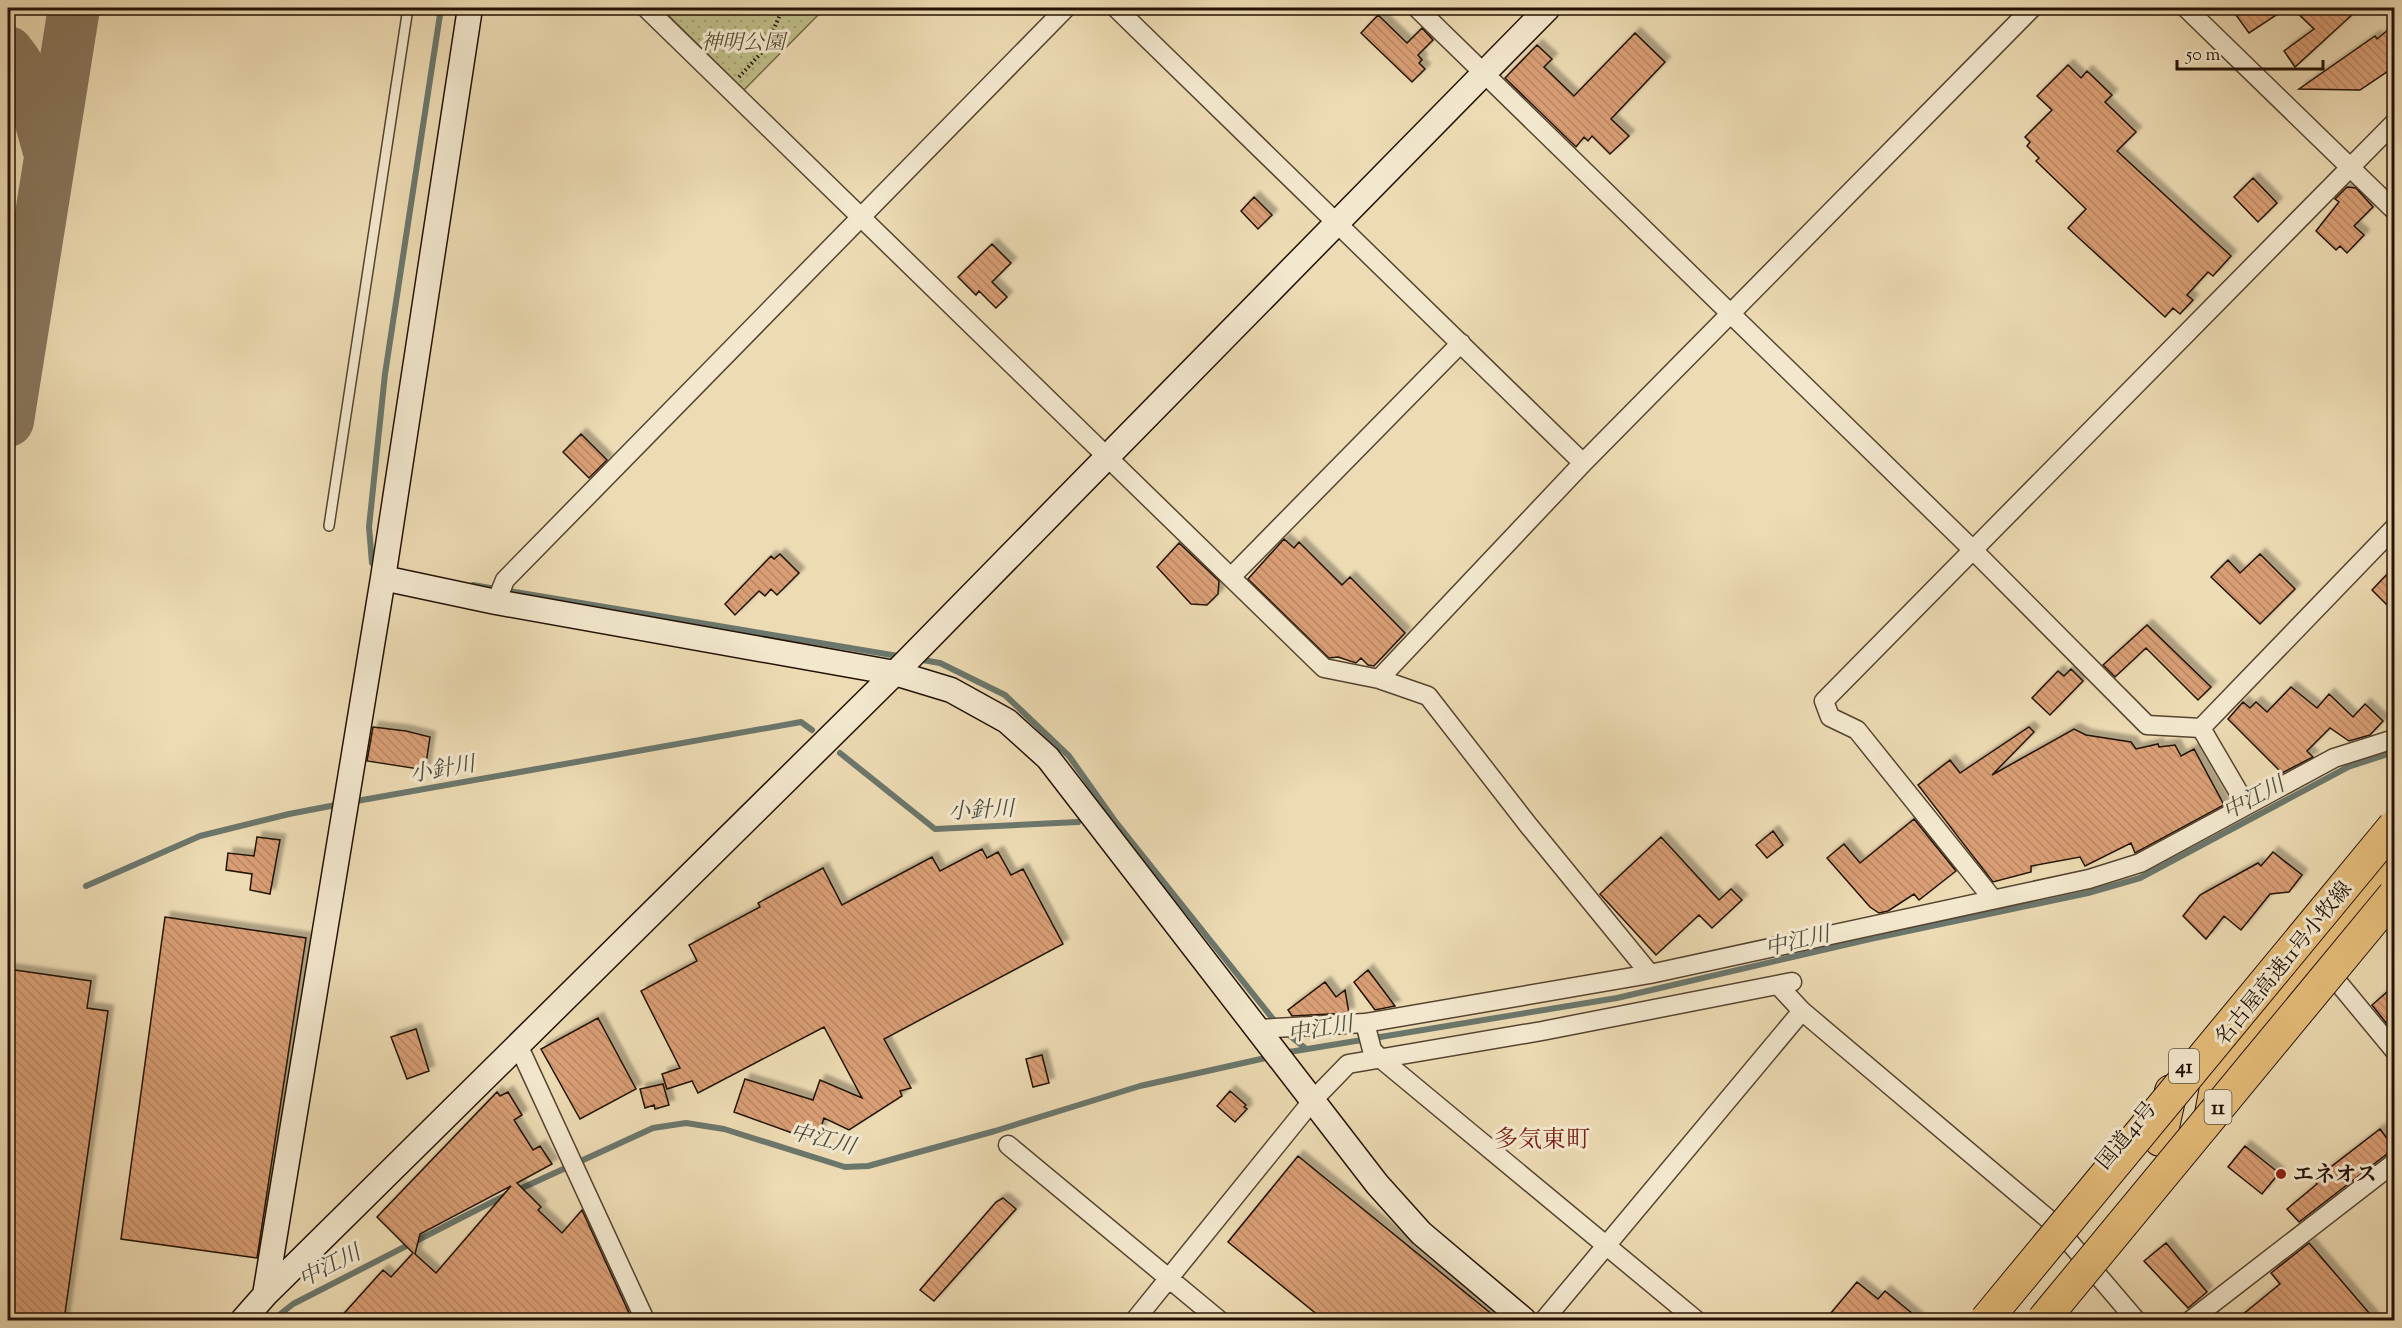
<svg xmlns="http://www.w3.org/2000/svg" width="2402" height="1328" font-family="'Sorts Mill Goudy','Noto Serif JP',serif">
	<defs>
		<pattern id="park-dots" width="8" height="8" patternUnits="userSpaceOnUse" patternTransform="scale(1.5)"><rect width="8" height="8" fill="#bfbe88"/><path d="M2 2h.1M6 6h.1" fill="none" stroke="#a4a274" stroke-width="1.8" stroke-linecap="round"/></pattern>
		<pattern id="building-back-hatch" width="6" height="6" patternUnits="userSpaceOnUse" patternTransform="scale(1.5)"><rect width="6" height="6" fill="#d99e74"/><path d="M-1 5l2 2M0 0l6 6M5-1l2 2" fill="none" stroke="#ba8763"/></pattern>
		<filter id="shadow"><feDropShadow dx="5.5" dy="-5.5" stdDeviation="1.5" flood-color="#0004"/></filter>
	</defs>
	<rect width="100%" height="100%" fill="#eddbb3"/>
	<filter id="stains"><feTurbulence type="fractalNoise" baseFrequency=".00333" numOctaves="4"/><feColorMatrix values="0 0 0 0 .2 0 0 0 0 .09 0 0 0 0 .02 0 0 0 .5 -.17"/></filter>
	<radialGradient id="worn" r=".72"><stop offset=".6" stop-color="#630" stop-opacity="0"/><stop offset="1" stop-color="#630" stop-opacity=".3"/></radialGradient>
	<path fill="url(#park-dots)" stroke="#726846" stroke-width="1.5" d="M661 8H825L744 90Z"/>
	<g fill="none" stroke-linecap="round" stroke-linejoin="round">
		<path stroke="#6b776c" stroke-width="6" d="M378 569 372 563 369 527 385 374 441 8
			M473 585 904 657
			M917 659 940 663 1005 695 1069 756 1115 821 1277 1024
			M840 753 935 829 1078 822
			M351 802 801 722 812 730
			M86 886 200 836 289 814 341 804
			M1284 1031 1305 1048
			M1283 1053 1617 998 1870 939 2088 893 2140 878 2348 767 2394 752
			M273 1320 293 1304 498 1199 653 1128 686 1123 724 1129 845 1167 868 1166 995 1131 1140 1086 1270 1057"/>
		<path stroke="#88765c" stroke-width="52" d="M8 52C32 81 38 113 48 148
			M8 421 74 8"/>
	</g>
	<path fill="url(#building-back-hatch)" stroke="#241204" stroke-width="1.5" fill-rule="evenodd" filter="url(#shadow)" d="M2231 8H2287L2249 33Z
		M2292 8H2350L2354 13 2295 67 2284 51 2314 29Z
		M1378 15 1407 43 1422 28 1433 40 1418 55 1422 60 1419 63 1425 69 1412 82 1361 33Z
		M2394 25V67L2360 90 2299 89 2375 36 2377 39Z
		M1635 33 1665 62 1611 119 1629 136 1610 154 1592 136 1588 141 1584 137 1576 147 1505 78 1537 45 1552 59 1544 67 1574 96Z
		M2068 65 2081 78 2087 71 2112 95 2105 102 2136 132 2117 151 2231 256 2213 276 2208 272 2187 295 2193 300 2180 314 2173 308 2165 317 2068 228 2086 209 2036 161 2039 158 2027 146 2030 142 2025 137 2052 110 2037 96Z
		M2253 178 2277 203 2258 222 2234 197Z
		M2347 187 2356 188 2373 207 2354 226 2364 235 2347 253 2340 246 2336 250 2316 231 2339 202 2335 199Z
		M1254 197 1272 215 1258 229 1241 211Z
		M992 244 1011 263 992 282 1007 297 996 308 979 291 976 295 958 277Z
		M581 434 607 460 589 478 563 452Z
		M1284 539 1294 548 1299 542 1342 585 1350 577 1405 633 1374 666 1368 665 1361 658 1356 663 1338 657 1329 658 1248 579Z
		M1179 543 1219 581 1218 594 1207 605 1191 604 1157 567Z
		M780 554 799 573 777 595 771 589 765 596 759 591 735 615 725 604 771 556 774 559Z
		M2260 554 2295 589 2260 624 2211 577 2228 560 2240 573Z
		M2394 567V612L2372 590Z
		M2147 625 2211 687 2198 700 2146 648 2115 677 2103 665Z
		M2071 669 2083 681 2050 715 2032 698 2058 671 2064 676Z
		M2291 687 2317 708 2329 694 2353 717 2365 704 2383 721 2370 735 2349 741 2330 728 2307 751 2313 757 2282 773 2228 719 2243 702 2250 708 2256 702 2267 712Z
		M373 727 406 731 430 737 425 770 367 761Z
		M2029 727 2034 732 1992 775 2074 729 2086 735 2131 742 2136 749 2158 744 2159 747 2175 745 2181 756 2194 749 2224 805 2135 853 2131 843 2085 866 2080 857 2031 866V872L1993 882 1918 785 1950 760 1960 773Z
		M1914 819 1956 871 1919 900 1914 894 1888 911 1879 913 1870 907 1827 858 1844 844 1860 863Z
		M1773 831 1783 845 1767 858 1756 845Z
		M257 837 280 840 270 894 250 890 252 874 226 870 228 853 254 856Z
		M1661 837 1719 900 1731 889 1742 900 1712 928 1699 915 1656 955 1600 894Z
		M982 849 987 858 998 852 1011 875 1023 869 1063 944 884 1039 911 1088 900 1091 902 1096 849 1130 824 1118 817 1139 807 1135 806 1138 734 1112 745 1079 813 1100 820 1080 862 1098 824 1027 698 1093 692 1081 667 1089 662 1074 680 1068 641 991 697 961 689 945 760 907 758 903 823 868 842 905 932 857 940 871Z
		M2273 852 2302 875 2289 892 2270 894 2241 930 2224 916 2206 939 2183 916 2200 895 2258 863 2261 866Z
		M165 917 306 938 257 1258 121 1239Z
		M8 969 91 981 87 1008 108 1011 64 1320H8Z
		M1368 970 1395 1006 1375 1010 1354 982Z
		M1325 982 1336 997 1345 990 1349 1013 1292 1016 1288 1010Z
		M2394 986V1033L2372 1005Z
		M598 1018 636 1089 580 1119 541 1049Z
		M416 1029 429 1071 407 1079 391 1037Z
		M1042 1055 1049 1083 1033 1087 1026 1059Z
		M663 1084 669 1105 655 1109 654 1105 645 1108 640 1089Z
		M1230 1091 1246 1105 1244 1107 1247 1109 1235 1122 1217 1106Z
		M497 1092 500 1096 508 1092 522 1115 514 1120 533 1150 540 1146 552 1164 517 1183 541 1207 538 1210 562 1233 582 1210 629 1313 619 1320H338L383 1270 391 1277 413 1253 377 1217ZM511 1186 436 1273 415 1254 420 1234Z
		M2380 1129 2394 1148V1152L2387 1154 2299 1222 2287 1209 2317 1184 2314 1180Z
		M2245 1146 2279 1173 2262 1194 2228 1167Z
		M1298 1156 1499 1320H1324L1228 1242Z
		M1003 1198 1016 1209 934 1301 920 1290 996 1202Z
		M2166 1243 2207 1292 2188 1308 2144 1261Z
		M2309 1243 2375 1320H2236L2280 1284 2271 1273Z
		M1857 1282 1878 1299 1885 1291 1920 1320H1825Z"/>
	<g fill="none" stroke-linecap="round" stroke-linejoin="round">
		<defs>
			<path id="lane" d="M329 526 408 8"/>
			<path id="street" d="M646 8 1324 668 1379 679 1428 696 1529 826 1650 974
				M1116 8 1583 463
				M1417 8 1974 551 2147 725 2201 728 2394 528
				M2186 8 2394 210
				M1231 577 1461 343
				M496 602 505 580 1066 8
				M1379 679 1583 463 2032 8
				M2201 728 2246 805
				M1992 898 1857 730 1830 717 1824 701 2394 123
				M2336 980 2394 1050
				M1778 985 1802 1011 2053 1223 2136 1320
				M1365 1023 1372 1050 1380 1058 1696 1320
				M1257 1029 1365 1023 1650 974 2089 879 2140 863 2334 758 2394 739
				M519 1047 645 1320
				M1008 1145 1219 1320
				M1135 1320 1313 1100 1348 1064 1542 1031 1792 982
				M1544 1320 1802 1011
				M2191 1320 2394 1163"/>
			<path id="secondary" d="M383 578 496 602 895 673 951 690 1007 721 1048 758 1377 1184 1421 1233 1524 1320
				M265 1295 383 578 470 8
				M243 1320 265 1295 895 673 1548 8"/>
			<path id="highway" d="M2211 1114 2217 1082 2394 870
				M2160 1140 2171 1091"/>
		</defs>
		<use href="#lane" stroke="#564430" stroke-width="12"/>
		<use href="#street" stroke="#564430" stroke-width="21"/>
		<use href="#secondary" stroke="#241204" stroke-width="27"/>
		<use href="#highway" stroke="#241204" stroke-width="34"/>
		<path stroke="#241204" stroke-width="4" stroke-dasharray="1.5 3" stroke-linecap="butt" d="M739 77 765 49 783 8"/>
		<use href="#lane" stroke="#f3e8ce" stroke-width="9"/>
		<use href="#street" stroke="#f3e8ce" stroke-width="18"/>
		<use href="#secondary" stroke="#f3e8ce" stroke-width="24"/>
		<use href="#highway" stroke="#e6be7a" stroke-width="32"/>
		<defs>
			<path id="highway-bridge" d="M1986 1320 2394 826
				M2043 1320 2394 895"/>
		</defs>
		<use href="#highway-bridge" stroke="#241204" stroke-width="34" stroke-linecap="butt"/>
		<use href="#highway-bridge" stroke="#e6be7a" stroke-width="32"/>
	</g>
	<circle fill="#8f2418" stroke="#f3e8ce" stroke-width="2" cx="2281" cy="1174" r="6"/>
	<g text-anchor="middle" stroke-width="6" stroke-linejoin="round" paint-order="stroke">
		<g fill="#f3e8ce" stroke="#625241" stroke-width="1.5">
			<rect x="2169" y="1049" width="30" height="34" rx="4.5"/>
			<rect x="2204.5" y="1090" width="27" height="34" rx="4.5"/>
		</g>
		<g font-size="20" font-weight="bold" fill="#241204">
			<text x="2184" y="1073">41</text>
			<text x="2218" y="1114">11</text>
		</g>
		<g font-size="21" font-style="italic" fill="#5a4e32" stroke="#f3e8ce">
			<text x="743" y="49">神明公園</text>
		</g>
		<g font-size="21" fill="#241204" stroke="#f3e8ce">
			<text transform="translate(2283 963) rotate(-51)" y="7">名古屋高速11号小牧線</text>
			<text transform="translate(2126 1135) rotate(-50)" y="7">国道41号</text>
		</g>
		<g font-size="21" font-weight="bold" fill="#241204" stroke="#f3e8ce" text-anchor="start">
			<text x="2293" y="1181">エネオス</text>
		</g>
		<g font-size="22" font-style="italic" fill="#4d4d41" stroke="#f3e8ce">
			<text transform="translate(442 768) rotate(-10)" y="8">小針川</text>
			<text transform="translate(2253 797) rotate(-28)" y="8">中江川</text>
			<text transform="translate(981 809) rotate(-3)" y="8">小針川</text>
			<text transform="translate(1797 940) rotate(-13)" y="8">中江川</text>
			<text transform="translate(1320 1028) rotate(-10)" y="8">中江川</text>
			<text transform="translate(823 1138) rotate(14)" y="8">中江川</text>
			<text transform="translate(329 1265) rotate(-27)" y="8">中江川</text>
		</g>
		<g font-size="24" fill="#7a1f14" stroke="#f3e8ce">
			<text x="1542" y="1147">多気東町</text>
		</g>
	</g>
	<rect width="2402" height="1328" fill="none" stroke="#eddbb3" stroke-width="30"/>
	<rect x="9" y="9" width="2384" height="1310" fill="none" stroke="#241204" stroke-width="3"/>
	<rect x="15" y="15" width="2372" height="1298" fill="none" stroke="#241204" stroke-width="1.5"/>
	<path d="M2177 60v9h146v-9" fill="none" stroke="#241204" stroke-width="3"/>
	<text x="2186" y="60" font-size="18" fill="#241204" stroke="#f3e8ce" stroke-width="4.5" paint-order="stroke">50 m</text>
	<rect width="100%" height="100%" filter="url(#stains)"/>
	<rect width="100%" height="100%" fill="url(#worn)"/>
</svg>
